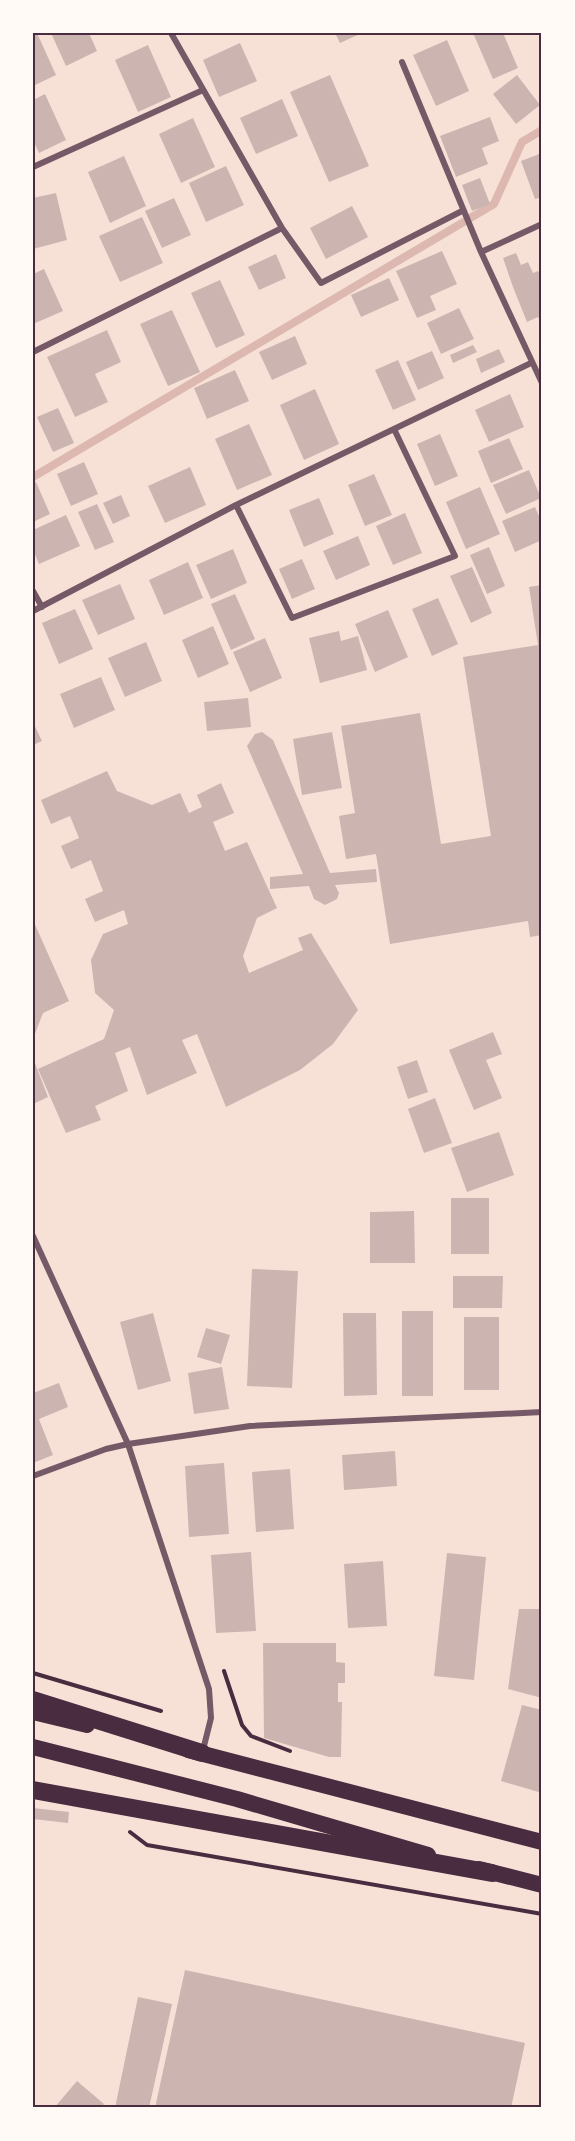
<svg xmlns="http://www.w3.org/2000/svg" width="575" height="2141" font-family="'DM Sans',sans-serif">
	<rect width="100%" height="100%" fill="#f7e1d7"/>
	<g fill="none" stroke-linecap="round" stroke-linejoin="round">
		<path stroke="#dcb8b0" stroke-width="8" d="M33 477 494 204 522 142 542 130"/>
	</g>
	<path fill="#ccb4b1" d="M33 33H37L56 75 33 86Z
		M51 33H89L97 51 66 66Z
		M335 33H362L340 43Z
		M473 33H503L518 68 493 79Z
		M447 40 469 91 436 106 413 55Z
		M240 43 257 81 219 97 203 60Z
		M148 45 171 97 138 112 115 60Z
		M330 75 369 166 329 182 290 92Z
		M517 75 540 105 516 124 493 94Z
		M45 94 66 140 39 153 33 140V100Z
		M282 99 298 136 256 154 240 118Z
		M490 117 499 141 482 148 488 164 456 177 440 136Z
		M193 118 215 167 181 183 159 134Z
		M542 153V197L535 199 521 161Z
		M124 156 146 206 110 223 88 172Z
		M226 166 244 205 206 222 189 183Z
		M480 178 490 204 472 211 462 185Z
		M56 193 67 240 33 249V198Z
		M174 198 191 235 162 248 145 211Z
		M352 206 368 237 326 259 310 228Z
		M142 217 163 263 120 282 99 236Z
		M442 251 457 284 430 296 436 310 417 318 396 271Z
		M516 253 521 265 528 262 533 273 538 271 542 279V318L539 319 538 317 527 322 513 287 503 258Z
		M276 254 286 278 259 290 248 267Z
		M44 269 63 311 33 324V274Z
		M389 278 399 300 361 317 351 295Z
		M220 280 245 335 216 348 191 293Z
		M459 308 474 339 441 354 427 323Z
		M172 310 200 372 168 386 140 324Z
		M107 330 121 362 95 374 108 402 75 417 47 357Z
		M295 336 307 364 272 380 259 352Z
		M473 345 477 352 453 363 450 355Z
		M499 349 505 362 481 373 476 359Z
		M432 351 444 378 418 390 406 362Z
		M398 360 416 400 393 410 375 370Z
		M235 370 249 401 207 419 194 388Z
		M315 389 339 444 304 460 280 405Z
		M510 394 524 427 489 442 475 410Z
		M58 408 74 443 53 452 37 417Z
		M249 424 272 475 237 490 215 439Z
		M440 434 458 476 435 486 417 444Z
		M509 438 523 469 491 483 478 451Z
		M84 462 98 494 71 506 57 474Z
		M190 467 206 505 165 523 148 486Z
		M529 470 541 498 506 514 493 485Z
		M374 474 392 515 365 526 348 485Z
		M36 482 50 514 33 522V484Z
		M480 487 500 534 466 549 446 502Z
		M121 495 130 516 113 524 103 503Z
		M319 498 334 534 304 547 289 510Z
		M97 504 114 542 95 550 78 512Z
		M535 507 542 523V540L515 552 502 521Z
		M405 513 422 553 393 565 376 526Z
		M66 515 80 546 39 564 33 550V530Z
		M358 536 370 565 336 580 323 551Z
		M489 547 505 586 487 594 470 555Z
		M233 549 247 583 211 599 196 565Z
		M302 559 315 589 292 599 279 569Z
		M188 562 203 598 164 615 149 580Z
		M472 567 492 613 471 623 450 576Z
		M120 584 135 619 98 635 82 600Z
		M542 585V935L530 937 528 921 390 944 376 854 346 859 339 816 355 813 341 726 420 713 441 844 491 836 463 657 538 645 529 587Z
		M235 594 255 639 231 650 211 604Z
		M438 598 458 644 432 656 412 609Z
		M75 609 93 649 59 664 42 623Z
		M388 610 408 657 375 672 355 624Z
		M213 626 229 664 198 678 182 640Z
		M339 631 341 641 358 636 367 670 320 683 309 638Z
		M265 638 282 678 250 692 233 652Z
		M146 642 162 681 125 697 108 658Z
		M101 677 115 710 74 728 60 694Z
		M248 698 251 727 207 731 204 702Z
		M33 722 42 741 33 745Z
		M262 732 273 740 330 873 376 869 377 882 335 885 339 893 337 899 325 905 314 899 309 886 270 889V877L303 874 247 746 255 734Z
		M332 732 342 788 302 795 293 739Z
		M107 771 117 791 152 805 180 793 189 813 202 807 197 795 221 783 234 813 213 822 225 851 247 842 277 908 257 918 243 956 249 973 303 950 298 938 311 933 358 1010 333 1044 300 1070 226 1107 197 1034 182 1040 197 1073 147 1095 130 1047 115 1053 128 1091 95 1106 101 1120 66 1133 38 1069 104 1039 114 1010 95 993 91 960 103 934 128 924 124 910 95 922 85 899 103 891 91 860 71 869 61 846 79 838 70 816 51 824 41 800Z
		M33 920 69 1001 43 1013 33 1039Z
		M493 1032 502 1054 486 1060 502 1098 474 1110 449 1050Z
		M33 1058 48 1097 33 1104Z
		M417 1060 428 1092 408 1099 397 1067Z
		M435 1098 452 1143 424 1153 408 1109Z
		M499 1132 514 1175 467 1192 451 1148Z
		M451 1198H489V1254H451Z
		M414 1211 415 1263H370V1212Z
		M252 1269 298 1271 292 1388 247 1386Z
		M453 1276H503L502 1308H453Z
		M402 1311H433V1396H402Z
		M153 1313 171 1381 138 1390 120 1322Z
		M343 1313H376L377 1395 344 1396Z
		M464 1317H499V1390H464Z
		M206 1328 230 1335 221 1364 197 1357Z
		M222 1367 229 1409 194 1414 188 1373Z
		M59 1383 68 1407 39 1419 53 1455 33 1463V1393Z
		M395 1451 397 1486 344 1490 342 1455Z
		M224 1463 229 1534 189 1537 185 1466Z
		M290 1469 294 1529 256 1532 252 1472Z
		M251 1552 256 1631 216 1633 211 1555Z
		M447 1553 486 1557 474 1680 434 1676Z
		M383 1561 387 1626 348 1628 344 1564Z
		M519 1609H542V1698L508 1689Z
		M263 1643H336V1662L345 1663V1683H338V1702H342L341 1757H329L264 1738Z
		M522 1705 542 1710V1793L501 1781Z
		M33 1808 69 1812 68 1823 33 1819Z
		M185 1970 525 2043 511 2108H155Z
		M138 1997 172 2004 149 2108H115Z
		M77 2081 104 2104 101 2108H54Z"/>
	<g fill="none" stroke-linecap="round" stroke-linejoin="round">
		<path stroke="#4a2c40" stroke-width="4" d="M224 1671 242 1725 251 1736 290 1751
			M33 1673 161 1711
			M130 1832 147 1845 542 1914"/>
		<path stroke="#755966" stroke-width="6" d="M402 62 481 252
			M33 167 203 90
			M542 224 481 252 542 383
			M282 228 321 283 462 211
			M33 352 282 228 171 33
			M236 505 292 618 455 556 394 429
			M33 591 42 607
			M33 611 236 505 531 363
			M33 1236 128 1444 209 1689 211 1718 203 1750
			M33 1476 106 1449 128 1444 250 1426 542 1412"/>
		<path stroke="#4a2c40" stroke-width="16" d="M33 1712 87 1725
			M33 1747 237 1799 428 1855
			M188 1750 542 1842
			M479 1869 542 1885"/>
		<path stroke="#4a2c40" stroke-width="18" d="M33 1700 202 1753
			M33 1790 492 1873"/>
	</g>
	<rect width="575" height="2141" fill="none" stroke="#fffaf5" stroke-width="69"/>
	<rect x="34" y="34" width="506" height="2072" fill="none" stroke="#4a2c40" stroke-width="2"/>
</svg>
